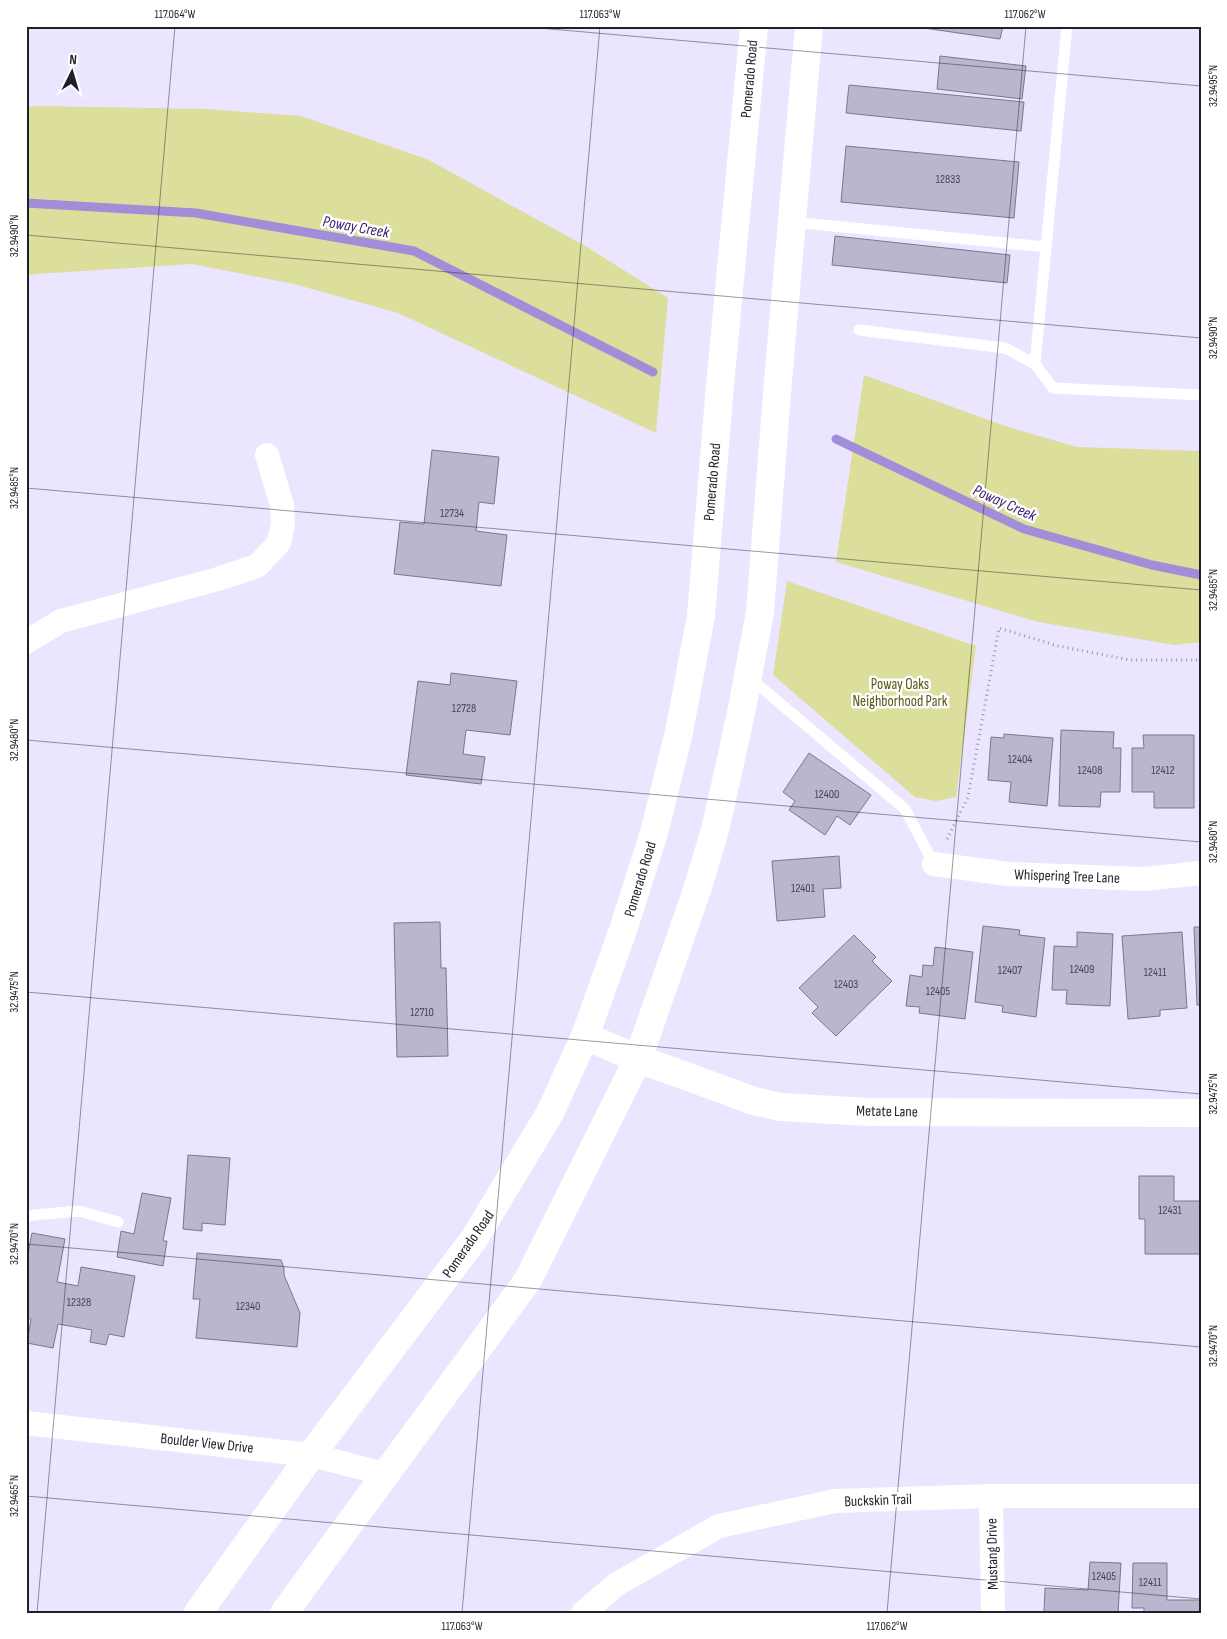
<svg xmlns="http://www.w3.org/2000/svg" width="1227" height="1639" font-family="'Sofia Sans Condensed',sans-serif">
	<rect width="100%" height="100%" fill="#ebe5ff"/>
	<path fill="#dbdf9b" d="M41 106 205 109 301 116 427 159 587 247 668 298 656 433 398 313 294 284 192 264 36 274 26 276V107Z
		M864 375 1008 427 1077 447 1201 451V642L1175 645 1038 622 836 562Z
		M787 581 976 646 956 797 936 801 915 797 773 675Z"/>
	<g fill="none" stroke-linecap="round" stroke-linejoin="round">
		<path stroke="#a28dd9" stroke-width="9" d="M26 203 196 213 414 251 653 372
			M836 439 1024 529 1152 565 1201 575"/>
	</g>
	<path fill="#bbb5ce" stroke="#7c778d" d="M910 26H1003L1000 39Z
		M940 56 1026 66 1022 99 937 89Z
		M849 85 1024 102 1021 131 846 113Z
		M846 146 1019 162 1014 218 841 202Z
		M835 236 1010 255 1007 283 832 265Z
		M432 450 499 457 494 504 479 502 476 531 507 535 501 586 394 574 400 522 424 524Z
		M451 673 517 681 510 735 466 730 463 754 485 757 481 784 406 775 418 681 450 685Z
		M1061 730 1114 732 1113 748H1121L1120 792H1101L1100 807 1059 806Z
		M1004 734 1053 738 1047 806 1009 802 1011 782 988 780 991 737 1004 738Z
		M1143 735H1194V808H1154V792H1132V748H1144Z
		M809 753 871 795 850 825 837 816 825 835 789 810 795 801 783 792Z
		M839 856 841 888 823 889 825 917 777 921 772 861Z
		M440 922 441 968H446L448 1056 397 1057 394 923Z
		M983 926 1020 930 1019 935 1045 938 1036 1017 1002 1012 1003 1006 975 1002Z
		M1194 927H1201V1005H1197Z
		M1077 932 1113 934 1110 1006 1066 1004 1067 990H1052L1054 946 1077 947Z
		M1182 932 1187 1008 1160 1010V1016L1128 1019 1122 936Z
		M854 935 876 957 872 961 892 981 836 1036 812 1013 818 1007 799 988Z
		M935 947 973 952 965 1019 919 1013 920 1007 906 1006 910 975 922 977 923 965 933 966Z
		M188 1155 230 1158 225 1225 202 1223V1231L183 1229Z
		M1139 1176H1174V1201H1201V1254H1145V1219H1139Z
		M142 1193 171 1198 163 1241H167L163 1266 117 1257 121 1231 134 1234Z
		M32 1233 65 1239 57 1282 78 1286 81 1267 135 1276 124 1337 109 1334 106 1345 90 1342 92 1330 58 1324 53 1348 27 1343 31 1319 26 1318V1264Z
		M197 1253 281 1260 284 1268V1275L300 1313 297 1347 196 1338 200 1299H193Z
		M1090 1562 1121 1563 1118 1613H1044L1045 1588 1088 1590Z
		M1133 1563H1167V1600H1201V1613H1144V1608H1132Z"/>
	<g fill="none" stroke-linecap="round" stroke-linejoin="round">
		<path stroke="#9a96a9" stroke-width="3" stroke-dasharray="1 4" stroke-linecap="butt" d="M947 839 968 797 999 628 1058 646 1130 660H1201"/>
		<path stroke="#fff" stroke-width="11" d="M792 222 1046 247
			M859 330 1005 348 1035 364 1067 26
			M1035 364 1053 388 1201 395
			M750 678 905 809 934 864
			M26 1217 34 1215 79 1211 118 1222"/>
		<path stroke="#fff" stroke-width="24" d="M26 642 61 621 218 579 257 566 279 543 283 524 282 505 267 455
			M934 864 1008 874 1144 879 1201 873
			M26 1423 311 1455 385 1474
			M991 1496 993 1613
			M583 1613 617 1584 719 1526 835 1501 991 1496H1201"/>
		<path stroke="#fff" stroke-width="28" d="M585 1036 638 1059 683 1075 754 1101 781 1107 868 1112 1201 1113"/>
		<path stroke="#fff" stroke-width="28" d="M198 1613 311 1455 474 1239 550 1113 585 1036 623 930 654 833 679 732 701 616 720 385 754 26
			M284 1613 528 1280 638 1059 697 890 715 830 727 777 742 708 760 612 778 381 809 26"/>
	</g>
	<path fill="none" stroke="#211f28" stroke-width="1" stroke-opacity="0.45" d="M516 26 1201 86M26 235 1201 338M26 488 1201 590M26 740 1201 842M26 992 1201 1094M26 1244 1201 1347M26 1496 1201 1599M37 1613 175 26M462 1613 600 26M887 1613 1026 26"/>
	<g text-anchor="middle" stroke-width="5" stroke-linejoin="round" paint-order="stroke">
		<g font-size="12" fill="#484452">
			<text x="948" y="183">12833</text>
			<text x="452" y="517">12734</text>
			<text x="464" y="712">12728</text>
			<text x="1020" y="763">12404</text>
			<text x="1090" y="774">12408</text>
			<text x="1163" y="774">12412</text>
			<text x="827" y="798">12400</text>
			<text x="803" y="892">12401</text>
			<text x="1082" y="973">12409</text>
			<text x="1010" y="974">12407</text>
			<text x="1155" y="976">12411</text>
			<text x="846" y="988">12403</text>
			<text x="938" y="995">12405</text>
			<text x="422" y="1016">12710</text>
			<text x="1170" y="1214">12431</text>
			<text x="79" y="1306">12328</text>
			<text x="248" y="1310">12340</text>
			<text x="1104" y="1580">12405</text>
			<text x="1150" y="1586">12411</text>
		</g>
		<g font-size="15" fill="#211f28" stroke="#fff">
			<text transform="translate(749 79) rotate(-85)" y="5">Pomerado Road</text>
			<text transform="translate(712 482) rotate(-85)" y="5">Pomerado Road</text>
			<text transform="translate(1067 876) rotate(2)" y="5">Whispering Tree Lane</text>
			<text transform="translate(640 879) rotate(-73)" y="5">Pomerado Road</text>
			<text transform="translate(887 1111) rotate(1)" y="5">Metate Lane</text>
			<text transform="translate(468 1244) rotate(-55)" y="5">Pomerado Road</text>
			<text transform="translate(207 1443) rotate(6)" y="5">Boulder View Drive</text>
			<text transform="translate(878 1500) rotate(-2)" y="5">Buckskin Trail</text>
			<text transform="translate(992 1554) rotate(-91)" y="5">Mustang Drive</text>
		</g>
		<g font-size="15" fill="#565818" stroke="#fff">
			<text x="900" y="689">Poway Oaks<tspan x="900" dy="17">Neighborhood Park</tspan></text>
		</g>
		<g font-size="16" font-style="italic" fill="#3e1a73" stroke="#fff">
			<text transform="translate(356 226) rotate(10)" y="6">Poway Creek</text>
			<text transform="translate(1005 502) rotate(24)" y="6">Poway Creek</text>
		</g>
	</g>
	<rect width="1227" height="1639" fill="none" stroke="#ffffff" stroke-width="55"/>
	<g transform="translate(72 72) rotate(5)" stroke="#ffffff" stroke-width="4" paint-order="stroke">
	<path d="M0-4L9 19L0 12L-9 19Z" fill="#211f28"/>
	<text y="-8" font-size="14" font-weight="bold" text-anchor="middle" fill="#211f28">N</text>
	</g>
	<rect x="28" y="28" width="1172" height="1584" fill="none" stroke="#211f28" stroke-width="2"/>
	<g font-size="12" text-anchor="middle" fill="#211f28">
		<text x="175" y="18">117.064°W</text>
		<text x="600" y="18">117.063°W</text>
		<text x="1025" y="18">117.062°W</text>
		<text transform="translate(1213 86) rotate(-90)" y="4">32.9495°N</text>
		<text transform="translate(14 236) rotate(-90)" y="4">32.9490°N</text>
		<text transform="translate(1213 338) rotate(-90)" y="4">32.9490°N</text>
		<text transform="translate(14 488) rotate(-90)" y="4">32.9485°N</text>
		<text transform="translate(1213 590) rotate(-90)" y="4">32.9485°N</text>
		<text transform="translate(14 740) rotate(-90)" y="4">32.9480°N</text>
		<text transform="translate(1213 842) rotate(-90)" y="4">32.9480°N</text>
		<text transform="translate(14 992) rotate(-90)" y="4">32.9475°N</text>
		<text transform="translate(1213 1094) rotate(-90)" y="4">32.9475°N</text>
		<text transform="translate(14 1244) rotate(-90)" y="4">32.9470°N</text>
		<text transform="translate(1213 1346) rotate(-90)" y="4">32.9470°N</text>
		<text transform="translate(14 1496) rotate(-90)" y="4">32.9465°N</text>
		<text x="462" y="1630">117.063°W</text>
		<text x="887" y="1630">117.062°W</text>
	</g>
</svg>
